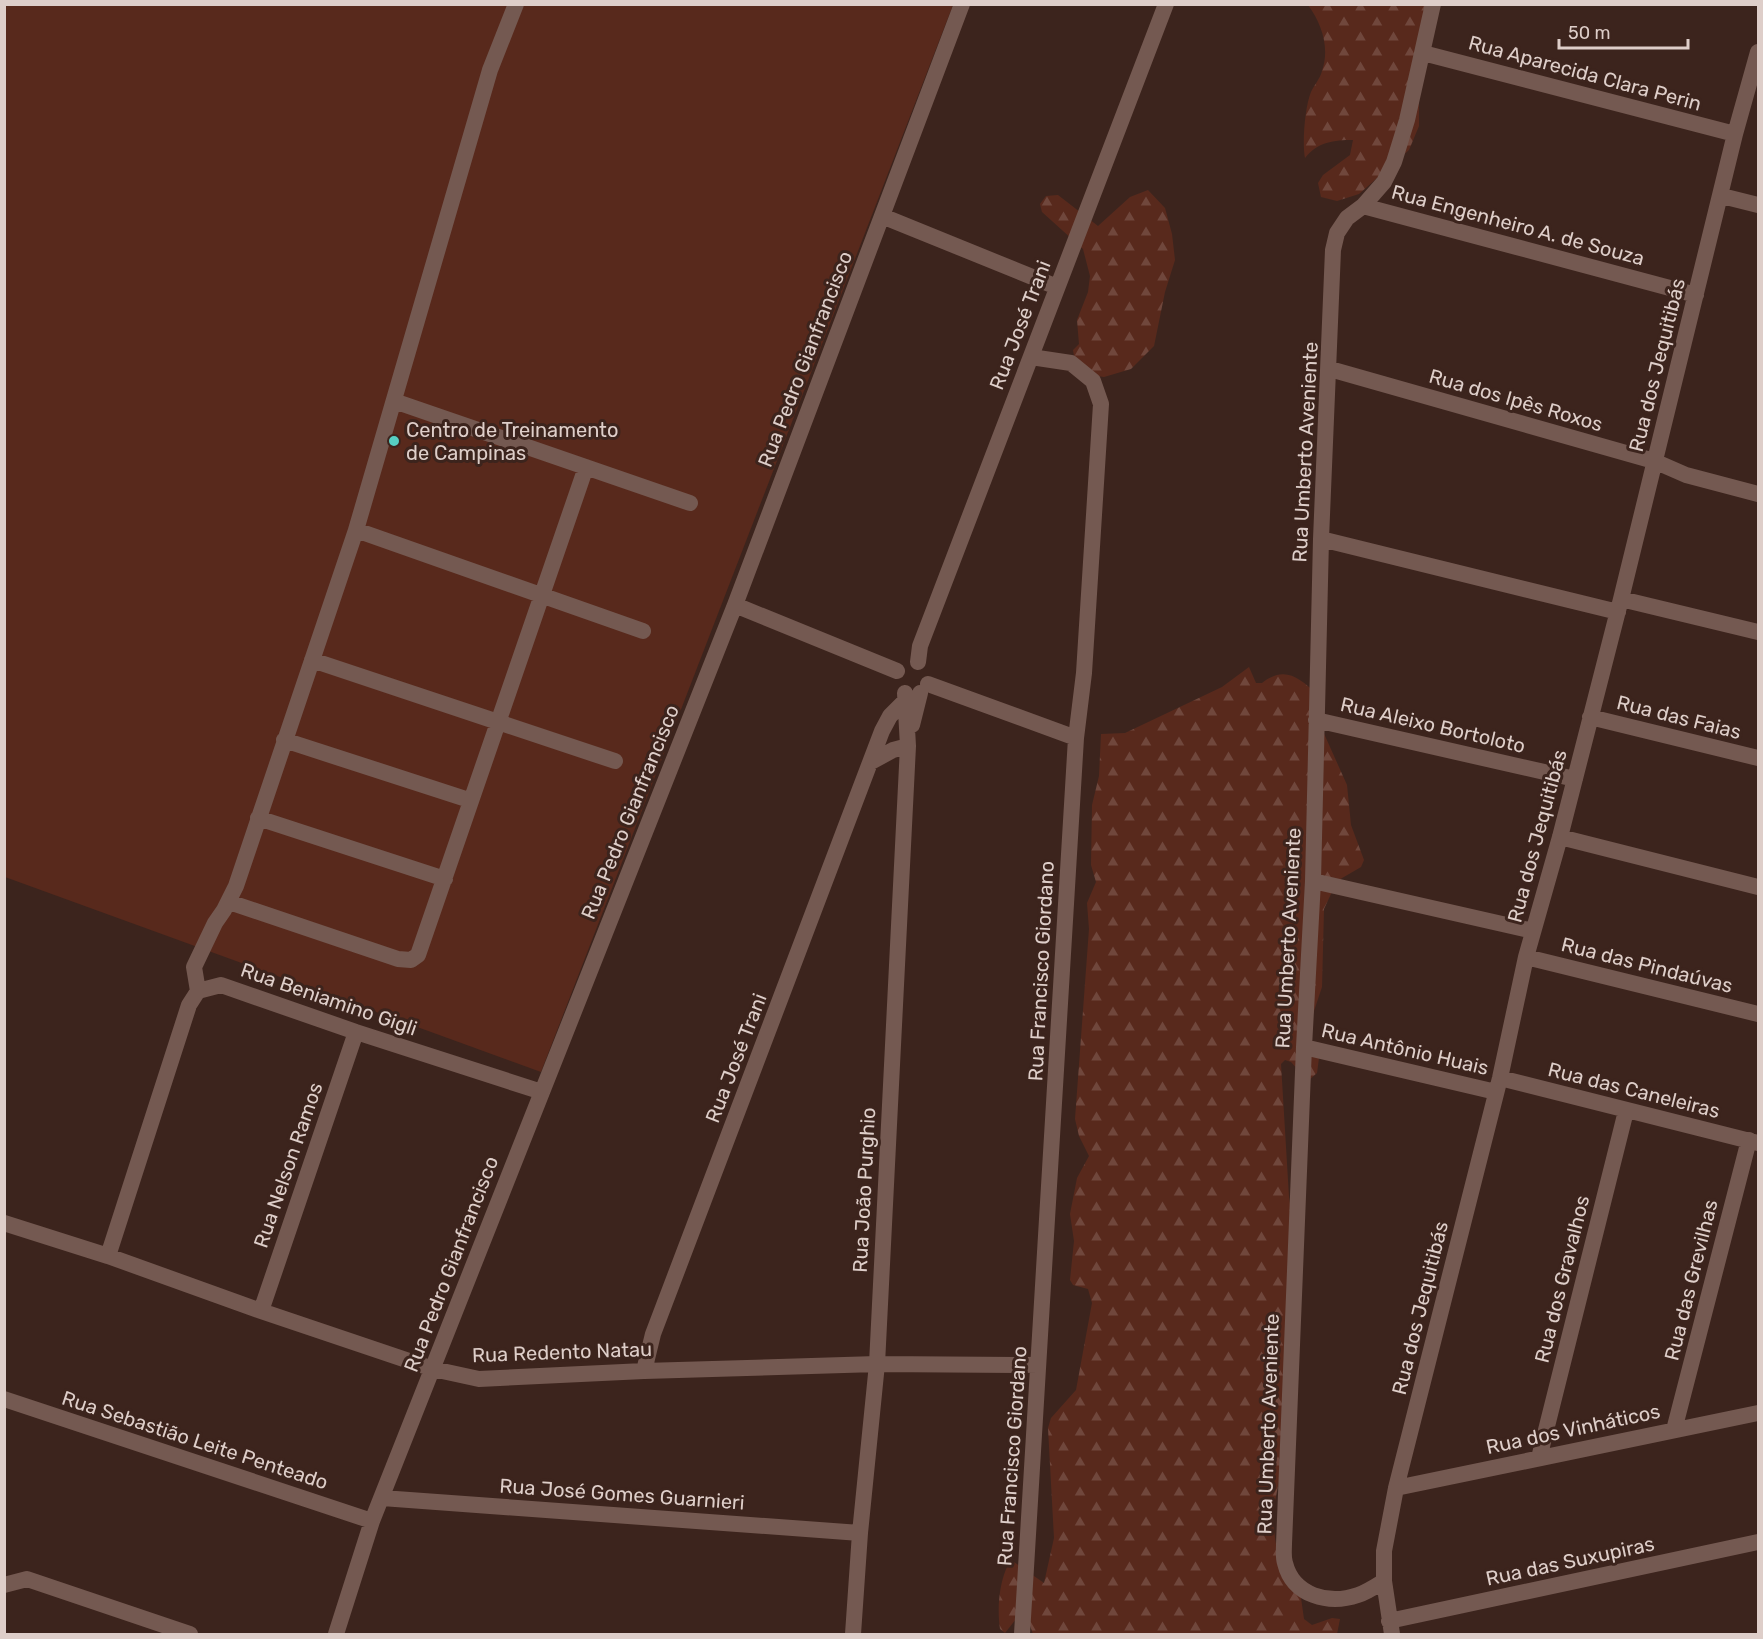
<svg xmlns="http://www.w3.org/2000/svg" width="1763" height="1639" font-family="Rubik,sans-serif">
	<defs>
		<pattern id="forest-firs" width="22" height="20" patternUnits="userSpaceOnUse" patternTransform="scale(1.5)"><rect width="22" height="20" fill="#58291c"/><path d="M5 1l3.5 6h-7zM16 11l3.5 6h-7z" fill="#70473c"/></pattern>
	</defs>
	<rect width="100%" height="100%" fill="#3c241d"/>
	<path fill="url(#forest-firs)" d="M1308 5H1438L1419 94V126L1409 150 1359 194 1337 201 1321 197 1318 183 1323 175 1350 155 1353 140C1334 140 1317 142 1305 158 1302 143 1305 106 1311 92 1314 85 1320 79 1322 71 1330 48 1322 24 1308 5Z
		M1148 190 1165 208 1172 234 1175 260 1165 292 1154 346 1131 369 1104 377 1077 373 1073 350 1079 344 1077 320 1088 292 1090 276 1083 249 1042 212 1040 204 1046 196 1058 195 1098 226 1130 197Z
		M1249 667 1256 683H1262C1285 665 1299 678 1317 694V718L1347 785 1351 825 1364 860 1361 867 1337 881 1324 909 1322 987 1307 1032 1319 1058 1317 1073 1308 1081 1291 1062 1285 1060 1281 1064 1289 1197 1299 1264 1291 1419 1272 1517 1278 1558 1301 1598 1304 1619 1312 1625 1332 1618 1340 1619 1337 1634H1033L1024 1609 1005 1633 1000 1629C997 1609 999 1583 1008 1565L1014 1562 1044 1583 1054 1538 1048 1428 1051 1418 1076 1390 1092 1303 1088 1289 1073 1285 1070 1280 1074 1241 1070 1214 1077 1178 1089 1156 1079 1136 1075 1119 1089 929 1087 903 1096 882 1091 865 1092 805 1099 776 1101 734 1125 733 1222 687Z"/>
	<path fill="#58291c" d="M4 5H953L541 1072 5 877Z"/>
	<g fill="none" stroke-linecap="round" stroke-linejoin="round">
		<path stroke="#745951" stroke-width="16" d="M1423 53 1735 134
			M1722 196 1758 205
			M1363 206 1696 295
			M882 216 1057 287
			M1330 369 1654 461 1686 475 1758 494
			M394 401 690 503
			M356 530 643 631
			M1321 539 1618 612
			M1621 599 1758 632
			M735 605 897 671
			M312 660 615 761
			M918 662 920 646 1166 4
			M928 684 1076 738
			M1590 717 1758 758
			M1316 720 1575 779
			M912 725 920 693
			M284 740 469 800
			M871 762 893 750 908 746
			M258 818 445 879
			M1560 837 1758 887
			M1313 881 1533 931
			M229 902 398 959 411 960 418 955 586 467
			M1526 957 1758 1014
			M198 991 194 967 215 923 224 910 236 886 356 530 490 70 516 4
			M1304 1047 1496 1092
			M1500 1078 1758 1143
			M4 1223 108 1256 261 1311 433 1369 479 1379 644 1371 877 1364 1038 1365
			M108 1256 189 1005 198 991 221 985 356 1032 542 1092
			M261 1311 356 1032
			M644 1371 653 1334 882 731 890 716 906 700
			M4 1399 372 1521
			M1674 1430 1749 1140
			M1539 1458 1626 1111
			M1396 1488 1758 1413
			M382 1498 860 1533
			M1384 1581C1376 1586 1367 1592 1358 1595 1329 1605 1293 1596 1285 1563 1283 1557 1284 1550 1284 1544L1304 1047 1313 881 1321 539 1333 250 1337 233 1347 218 1363 206 1384 182 1394 162 1407 120 1433 4
			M4 1585 27 1579 190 1634
			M1389 1621 1758 1542
			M336 1634 372 1521 735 605 962 4
			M853 1634 860 1533 877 1364 908 746 905 693
			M1022 1634 1076 738 1084 673 1101 404 1093 381 1071 363 1031 357
			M1392 1634 1384 1581V1551L1396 1488 1500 1078 1526 957 1560 837 1621 599 1735 134 1758 52"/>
	</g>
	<circle fill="#57cec2" stroke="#3c241d" stroke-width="2" cx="394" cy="441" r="6"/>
	<g text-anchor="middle" stroke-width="6" stroke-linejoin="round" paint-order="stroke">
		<g font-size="20" fill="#decec9" stroke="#3c241d">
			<text transform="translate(1585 73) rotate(15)" y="7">Rua Aparecida Clara Perin</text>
			<text transform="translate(1518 225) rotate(15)" y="7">Rua Engenheiro A. de Souza</text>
			<text transform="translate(1020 325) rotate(-69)" y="7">Rua José Trani</text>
			<text transform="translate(805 359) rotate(-69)" y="7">Rua Pedro Gianfrancisco</text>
			<text transform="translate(1657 365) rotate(-76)" y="7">Rua dos Jequitibás</text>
			<text transform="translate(1516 400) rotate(16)" y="7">Rua dos Ipês Roxos</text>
			<text transform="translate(1305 452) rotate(-87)" y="7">Rua Umberto Aveniente</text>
			<text transform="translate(1679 717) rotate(14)" y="7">Rua das Faias</text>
			<text transform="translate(1433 725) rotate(13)" y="7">Rua Aleixo Bortoloto</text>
			<text transform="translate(630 812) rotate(-68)" y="7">Rua Pedro Gianfrancisco</text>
			<text transform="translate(1537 836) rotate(-75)" y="7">Rua dos Jequitibás</text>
			<text transform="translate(1288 938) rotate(-87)" y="7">Rua Umberto Aveniente</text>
			<text transform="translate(1647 965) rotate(14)" y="7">Rua das Pindaúvas</text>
			<text transform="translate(1041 971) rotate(-87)" y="7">Rua Francisco Giordano</text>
			<text transform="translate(329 999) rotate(19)" y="7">Rua Beniamino Gigli</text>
			<text transform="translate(1405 1049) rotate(13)" y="7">Rua Antônio Huais</text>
			<text transform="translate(736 1058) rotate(-69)" y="7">Rua José Trani</text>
			<text transform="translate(1634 1090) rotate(14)" y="7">Rua das Caneleiras</text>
			<text transform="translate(288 1165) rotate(-71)" y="7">Rua Nelson Ramos</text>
			<text transform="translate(864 1190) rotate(-87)" y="7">Rua João Purghio</text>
			<text transform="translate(451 1264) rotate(-69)" y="7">Rua Pedro Gianfrancisco</text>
			<text transform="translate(1562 1279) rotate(-76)" y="7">Rua dos Gravalhos</text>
			<text transform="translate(1691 1280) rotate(-76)" y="7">Rua das Grevilhas</text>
			<text transform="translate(1420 1308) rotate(-76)" y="7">Rua dos Jequitibás</text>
			<text transform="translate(562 1352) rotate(-2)" y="7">Rua Redento Natau</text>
			<text transform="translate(1268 1424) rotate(-88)" y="7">Rua Umberto Aveniente</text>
			<text transform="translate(1573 1429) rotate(-12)" y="7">Rua dos Vinháticos</text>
			<text transform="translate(195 1440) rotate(18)" y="7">Rua Sebastião Leite Penteado</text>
			<text transform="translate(1012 1456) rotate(-86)" y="7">Rua Francisco Giordano</text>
			<text transform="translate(622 1494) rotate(4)" y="7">Rua José Gomes Guarnieri</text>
			<text transform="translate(1570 1561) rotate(-12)" y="7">Rua das Suxupiras</text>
		</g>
		<g font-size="20" fill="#decec9" stroke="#3c241d" text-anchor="start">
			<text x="406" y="437">Centro de Treinamento<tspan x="406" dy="23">de Campinas</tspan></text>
		</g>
	</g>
	<rect width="1763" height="1639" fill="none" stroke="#decec9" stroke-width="12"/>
	<path d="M1559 39v9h129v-9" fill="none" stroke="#decec9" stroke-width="3"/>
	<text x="1568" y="39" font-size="18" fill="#decec9" stroke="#3c241d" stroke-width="4.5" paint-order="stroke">50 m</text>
</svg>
